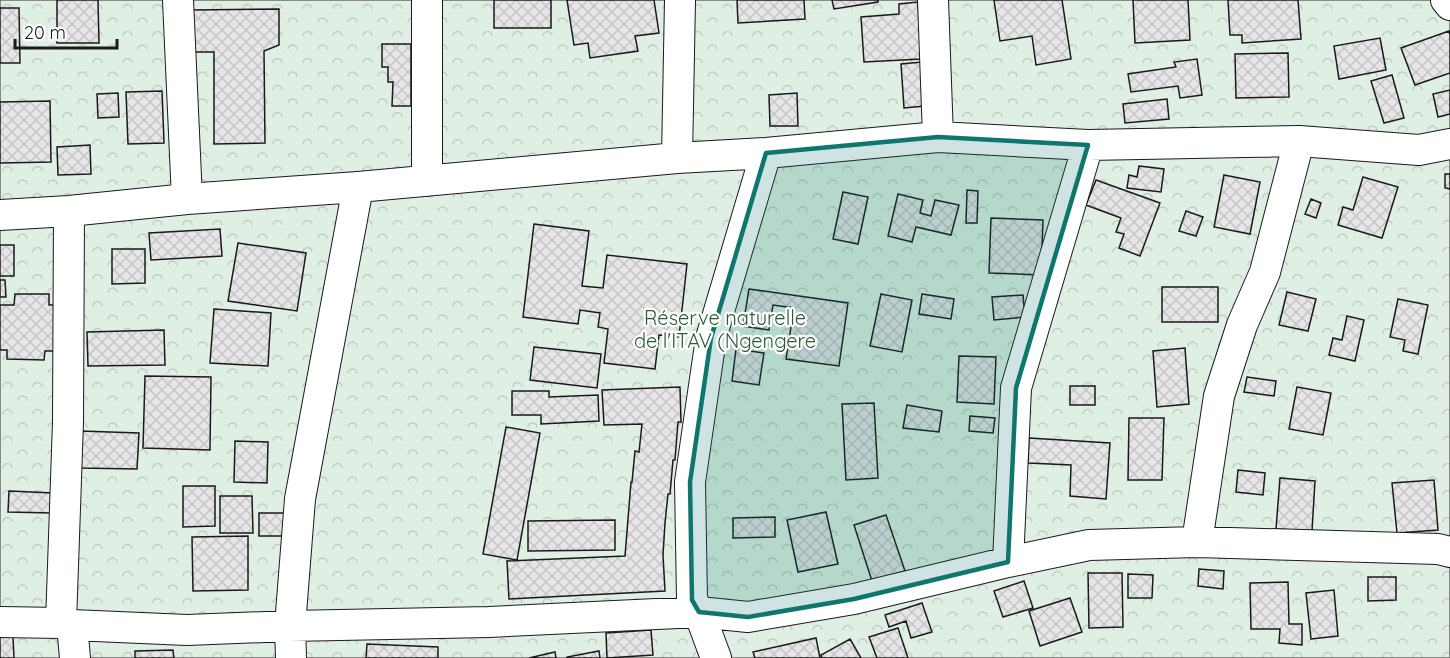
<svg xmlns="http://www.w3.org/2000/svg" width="1450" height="658" font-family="Quicksand,sans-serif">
	<defs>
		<pattern id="forest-crowns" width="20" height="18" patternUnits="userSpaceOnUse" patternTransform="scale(1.5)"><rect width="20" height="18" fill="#e0efe3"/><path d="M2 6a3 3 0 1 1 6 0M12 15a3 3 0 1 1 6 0" fill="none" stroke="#c0ccc2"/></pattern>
		<pattern id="building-cross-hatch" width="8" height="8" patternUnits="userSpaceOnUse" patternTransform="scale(1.5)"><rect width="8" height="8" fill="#e6e6e6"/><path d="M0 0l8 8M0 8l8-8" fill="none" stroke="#c5c5c5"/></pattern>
	</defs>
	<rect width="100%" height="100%" fill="#fff"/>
	<path fill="url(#forest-crowns)" stroke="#6a6a6a" stroke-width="1.5" d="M0 0H1450V658H0Z"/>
	<path fill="url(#building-cross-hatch)" stroke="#1a1a1a" stroke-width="1.5" d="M57 0H98L99 43H57Z
		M494 0H551V28H494Z
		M567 0H654L659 33 635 36 638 51 590 58 588 43 574 45Z
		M737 0H804L805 19 738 23Z
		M832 0H878V2L834 9Z
		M994 0H1062L1071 59 1036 65 1032 36 1000 41Z
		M1133 0H1188L1190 40 1135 43Z
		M1228 0H1298L1301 39 1242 43V35H1230Z
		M918 2 921 59 864 62 861 17 899 14V4Z
		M0 8H19L20 63H0Z
		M279 9V45L264 51 265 143 214 144V52H191V10Z
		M1449 31 1450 35V73L1415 85 1401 48Z
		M1380 38 1386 70 1339 79 1334 46Z
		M382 44H411V106H392L393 82H388V67H382Z
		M1288 53 1289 97 1236 98 1235 54Z
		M1197 59 1202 95 1180 98 1178 86 1131 92 1128 74 1176 67 1174 62Z
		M922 62 925 106 904 108 901 64Z
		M1392 75 1404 118 1384 123 1371 81Z
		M1450 90V114L1438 117 1433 94Z
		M162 91 164 143 128 144 126 92Z
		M118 93 119 117 98 118 97 94Z
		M797 93 798 126H770L769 95Z
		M1167 99 1169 119 1125 123 1123 104Z
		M50 101 51 162 0 163V102Z
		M90 145 91 174 58 175 57 147Z
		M1139 166 1164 169 1161 192 1127 188 1129 175 1137 177Z
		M1445 174H1450V189L1445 188Z
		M1224 175 1260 182 1250 234 1214 227Z
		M1363 177 1398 187 1382 238 1338 225 1343 207 1353 210Z
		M1096 180 1160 203 1140 256 1119 248 1124 234 1116 232 1121 218 1086 205Z
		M967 190 978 191 977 223H966Z
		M843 192 868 197 858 244 833 239Z
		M898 194 923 200 920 213 931 216 935 200 959 205 951 235 916 227 912 242 888 236Z
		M1311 199 1321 203 1316 218 1305 214Z
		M1186 211 1203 217 1196 236 1179 231Z
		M991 218 1043 220 1041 275 989 273Z
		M534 224 589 231 582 286 603 288 607 255 687 264 679 337 659 335 655 369 604 363 608 329 598 327 600 313 580 310 578 324 523 317Z
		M220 229 222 256 151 260 149 233Z
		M238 243 306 253 297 311 228 301Z
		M0 245H14V276H0Z
		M112 249H145V283L112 284Z
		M0 280H5L6 297H0Z
		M1162 287H1218V322H1162Z
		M749 289 848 303 839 366 786 359 794 308 773 305 769 330 743 326Z
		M1287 292 1316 299 1308 331 1279 325Z
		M15 294H49V305H60V351H45L44 360 7 359V350H0V305H14Z
		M881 294 912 300 902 352 870 346Z
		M922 294 954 299 951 319 919 314Z
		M1023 295 1025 317 994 320 992 297Z
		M1398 299 1428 305 1418 354 1403 351 1405 340 1390 337Z
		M214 309 271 313 268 366 210 363Z
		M1347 316 1364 320 1355 361 1329 355 1333 338 1342 340Z
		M164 330 165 365 88 366 87 332Z
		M534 347 601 354 597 388 530 380Z
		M1185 348 1189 404 1157 407 1153 351Z
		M736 349 764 353 759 385 732 381Z
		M959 356 996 357 994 404 957 402Z
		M145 376 211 377 210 450 143 448Z
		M1247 377 1276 381 1274 396 1244 392Z
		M1070 386H1095V405H1070Z
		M680 387 681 422H678L675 460H673L670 494H668L665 523 663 555 665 591 509 599 507 561 625 556 631 482H632L635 451 639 452 642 424 604 425 602 390Z
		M1297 387 1331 393 1323 435 1289 429Z
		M512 391H549V397L598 395 599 421 541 424V415H512Z
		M874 403 878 478 846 480 842 404Z
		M907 405 942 411 939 432 903 428Z
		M970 416 995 418 993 433 969 431Z
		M1129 418H1164L1162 480H1128Z
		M506 427 540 433 517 560 483 554Z
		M80 431 139 433 137 469 79 468Z
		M1029 438 1110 443 1106 499 1070 496 1071 465 1028 463Z
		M235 441 268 442 267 483 234 482Z
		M1238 470 1265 473 1263 495 1236 492Z
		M1280 478 1315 481 1312 531 1276 529Z
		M1434 480 1438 530 1397 533 1392 483Z
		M183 486H215V526L183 527Z
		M9 491 53 493 52 513 8 512Z
		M220 496H252L253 533H220Z
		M826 512 838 564 798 572 787 520Z
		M259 513H287V536H259Z
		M886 515 905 571 872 581 854 525Z
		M775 517V537L733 538V518Z
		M615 520V550L528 551V521Z
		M248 536V590L193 591 192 537Z
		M1199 569 1224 571 1223 589 1198 586Z
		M1088 573H1122L1123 627 1089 628Z
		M1128 574 1153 575 1152 598H1128Z
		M1368 577H1396V600L1368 601Z
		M1024 581 1033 608 1003 617 994 591Z
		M1288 582 1289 624H1302V645L1279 643 1280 629H1251L1250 583Z
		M1334 590 1338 636 1311 639 1306 593Z
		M1070 598 1082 632 1040 646 1029 611Z
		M922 603 932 632 911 638 906 621 889 627 885 615Z
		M898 628 908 658H877L869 637Z
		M651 630 653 655 607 658 606 633Z
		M0 637H13L14 658H0Z
		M816 638 820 658H755L753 652Z
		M850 639 861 658H822L821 655Z
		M367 644 438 647V658H366Z
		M173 650 174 658H135V651Z
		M599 651 600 658H567V657Z
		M555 652 556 658H529Z"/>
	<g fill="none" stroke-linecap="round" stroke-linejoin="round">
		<defs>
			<path id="minor" d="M178 0 187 199
				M933 0 938 137
				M1446 0 1450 5
				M677 158 680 0
				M427 181V0
				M0 215 69 211 187 199 358 187 677 158 766 153 938 137 1088 145 1299 141 1419 150 1450 144
				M1197 542 1219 396 1242 325 1265 272 1299 141
				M1008 562 1016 388 1088 145
				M0 622 61 623 72 625 187 630 290 626 489 622 699 612 748 617 854 599 1008 562 1089 545 1197 542 1438 549 1450 552
				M61 623 68 422 69 211
				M72 625 75 658
				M291 658 290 626 300 499 358 187
				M716 658 699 612 692 600 690 482 711 338 766 153"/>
		</defs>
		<use href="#minor" stroke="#1a1a1a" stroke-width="32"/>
		<use href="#minor" stroke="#fff" stroke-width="30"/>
	</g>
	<path fill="#0f766e" fill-opacity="0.2" stroke="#0f766e" stroke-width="4.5" stroke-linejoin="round" d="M938 137 1088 145 1016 388 1008 562 854 599 748 617 699 612 692 600 690 482 711 338 766 153Z"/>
	<g text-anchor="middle" stroke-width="4.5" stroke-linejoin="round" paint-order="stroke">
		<g font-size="20" fill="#2b5a34" stroke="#fff">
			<text x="725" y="325">Réserve naturelle<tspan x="725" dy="23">de l'ITAV (Ngengere</tspan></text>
		</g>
	</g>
	<path d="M15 39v9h102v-9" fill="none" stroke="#1a1a1a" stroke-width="3"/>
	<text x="24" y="39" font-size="18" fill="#1a1a1a" stroke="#ffffff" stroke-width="4.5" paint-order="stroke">20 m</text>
</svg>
